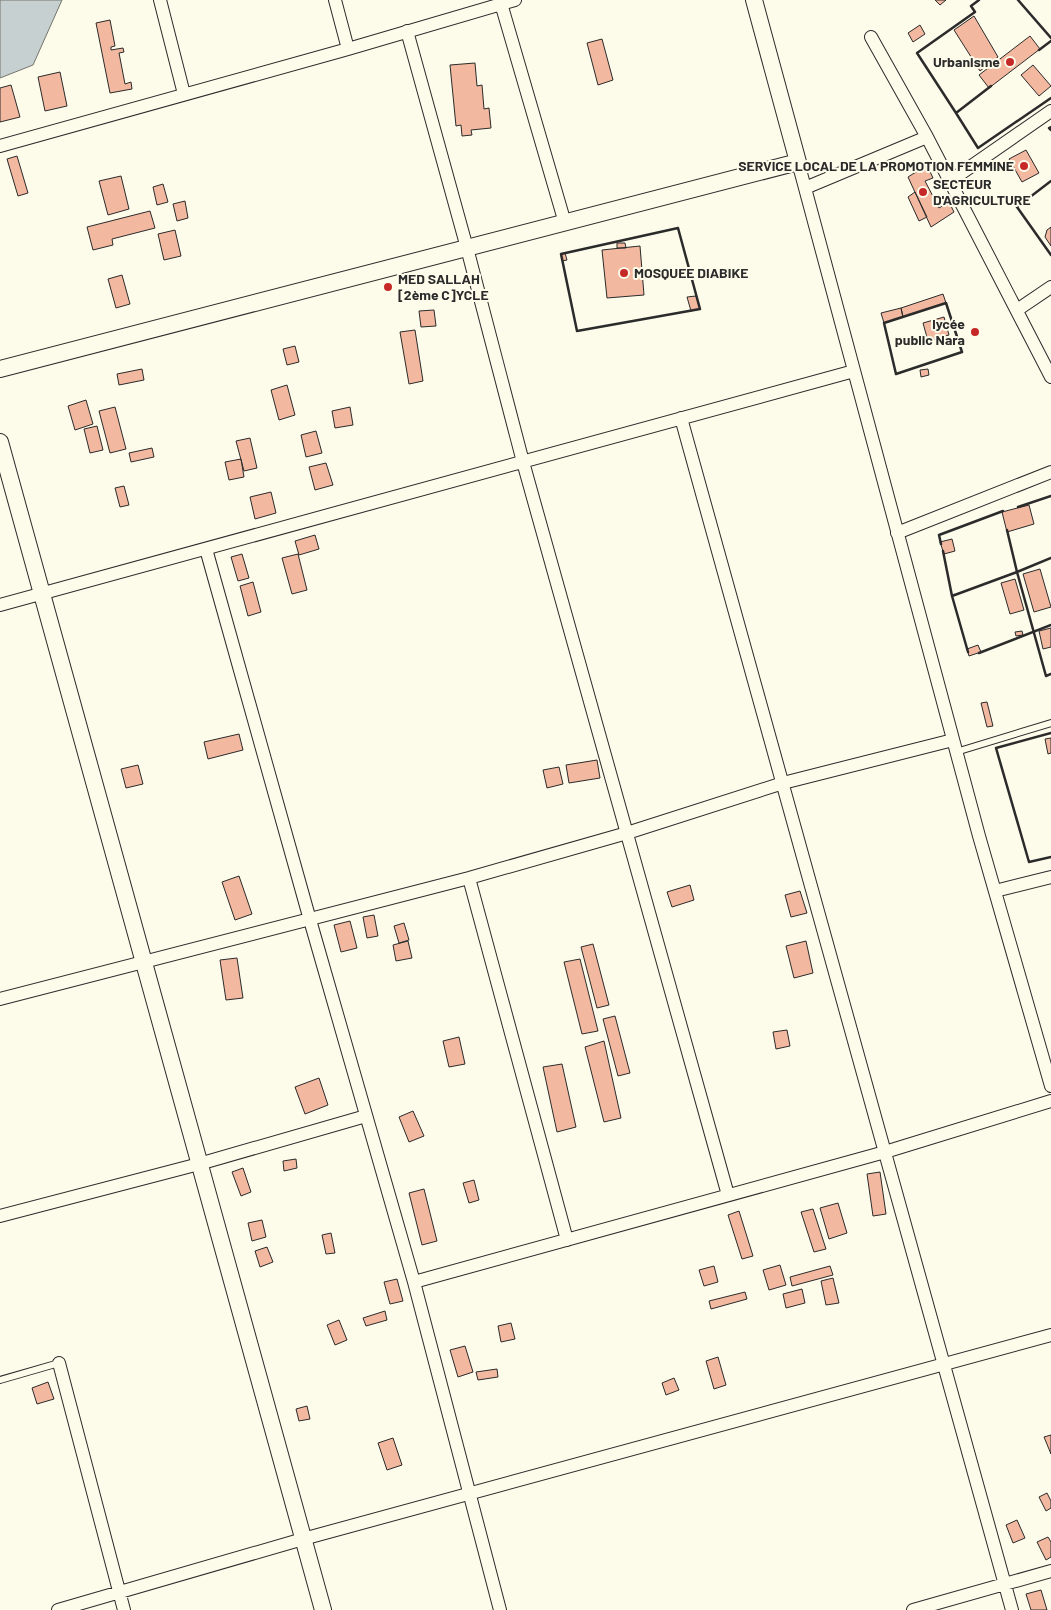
<svg xmlns="http://www.w3.org/2000/svg" width="1051" height="1610" font-family="Barlow,sans-serif">
	<rect width="100%" height="100%" fill="#fdfbea"/>
	<path fill="#c7d0d0" stroke="#74746e" d="M0 0H62L33 65 0 78Z"/>
	<path fill="#f2b8a0" stroke="#2b2b2b" d="M935 0H946L940 5Z
		M974 16 998 57 980 71 954 30Z
		M110 20 115 46 111 47V50L123 48 124 52 119 53 125 84 131 82 132 89 110 93 96 23Z
		M920 25 925 34 913 42 908 33Z
		M1030 36 1040 49 989 88 979 75Z
		M602 39 613 80 598 85 587 43Z
		M475 63 477 86 482 85 484 109 489 108 491 128 471 130 472 135 462 136 461 125 456 126 450 65Z
		M1033 65 1051 86 1039 96 1021 75Z
		M60 72 67 106 45 111 38 77Z
		M11 85 20 117 0 122V88Z
		M1026 150 1039 173 1022 182 1009 159Z
		M17 156 28 193 18 196 7 159Z
		M927 165 933 178 925 181 939 208 949 202 954 212 931 227 908 177Z
		M121 176 129 209 108 215 99 181Z
		M163 184 168 202 157 205 153 187Z
		M915 192 927 217 919 221 908 197Z
		M185 201 188 218 177 221 173 204Z
		M150 211 155 228 112 239 113 245 93 250 87 227Z
		M1051 227V246L1045 237 1047 230Z
		M175 230 181 256 164 260 158 234Z
		M617 243H625L626 248H617Z
		M640 246 644 295 607 298 602 250Z
		M565 253 567 260 562 261 561 254Z
		M122 275 130 304 116 308 108 279Z
		M943 294 946 303 903 317 901 308Z
		M696 296 700 309 691 311 687 297Z
		M901 308 903 317 884 323 881 313Z
		M434 310 436 326 421 327 419 311Z
		M944 317 949 335 928 341 923 323Z
		M415 330 423 381 409 384 400 332Z
		M295 346 299 362 287 365 283 349Z
		M142 369 144 380 119 385 117 374Z
		M928 369 929 375 921 377 920 370Z
		M287 385 295 415 279 420 271 390Z
		M86 400 93 424 75 430 68 406Z
		M115 407 126 449 110 453 99 411Z
		M350 407 353 425 335 428 332 411Z
		M97 426 103 450 90 453 84 429Z
		M316 431 322 453 306 457 301 435Z
		M250 438 257 468 244 471 236 441Z
		M152 448 154 457 131 462 129 453Z
		M241 459 244 477 229 480 225 462Z
		M326 463 333 485 315 490 309 467Z
		M124 486 129 505 120 507 115 488Z
		M271 492 276 513 255 519 250 497Z
		M1029 505 1034 524 1007 532 1002 512Z
		M315 535 319 549 299 555 295 541Z
		M952 539 955 551 944 554 940 542Z
		M242 554 249 578 238 581 231 557Z
		M298 554 307 590 292 594 282 558Z
		M1040 569 1051 607 1034 612 1023 574Z
		M1015 579 1024 610 1010 614 1001 583Z
		M253 582 261 612 248 616 240 586Z
		M1051 628V647L1043 649 1039 631Z
		M1022 631 1023 635 1016 636 1015 632Z
		M978 645 981 652 969 656 967 649Z
		M987 702 993 726 987 727 981 703Z
		M239 734 243 750 208 759 204 742Z
		M1051 738V753L1048 754 1045 739Z
		M597 760 600 778 569 783 566 765Z
		M138 765 143 784 126 788 121 769Z
		M559 767 563 784 547 788 543 770Z
		M239 876 252 914 235 920 222 882Z
		M690 885 694 900 672 907 667 892Z
		M800 891 807 913 791 917 785 895Z
		M374 915 378 936 367 938 363 917Z
		M350 921 357 948 341 952 334 925Z
		M404 923 409 940 399 943 394 926Z
		M408 941 412 958 396 961 393 945Z
		M806 941 813 973 794 978 786 946Z
		M593 944 609 1005 597 1008 581 947Z
		M237 958 243 998 226 1000 220 960Z
		M580 959 598 1031 582 1034 564 962Z
		M615 1016 630 1073 618 1076 603 1019Z
		M787 1030 790 1046 776 1049 773 1032Z
		M459 1037 465 1064 449 1067 443 1041Z
		M604 1041 621 1118 604 1122 585 1047Z
		M562 1064 576 1127 557 1132 543 1067Z
		M319 1078 328 1105 305 1114 295 1087Z
		M413 1111 424 1136 409 1142 399 1117Z
		M296 1159 297 1168 284 1171 283 1161Z
		M243 1168 251 1192 241 1196 232 1172Z
		M880 1172 886 1214 873 1216 867 1174Z
		M474 1180 479 1200 469 1203 463 1183Z
		M424 1189 437 1241 422 1245 409 1193Z
		M838 1203 847 1233 829 1239 820 1208Z
		M813 1209 826 1249 814 1252 801 1212Z
		M739 1211 753 1256 742 1259 728 1215Z
		M262 1220 266 1237 252 1241 248 1223Z
		M331 1233 335 1253 326 1254 322 1235Z
		M267 1247 273 1262 260 1267 255 1251Z
		M780 1265 786 1285 769 1290 763 1270Z
		M714 1266 718 1282 704 1286 699 1270Z
		M830 1266 833 1275 792 1286 790 1277Z
		M833 1278 839 1303 826 1305 821 1281Z
		M397 1279 403 1301 390 1304 384 1282Z
		M802 1289 805 1303 786 1308 783 1294Z
		M745 1292 747 1299 711 1309 709 1301Z
		M385 1311 387 1320 366 1326 363 1318Z
		M339 1320 347 1340 335 1345 327 1325Z
		M511 1323 515 1339 501 1342 498 1326Z
		M465 1346 473 1372 458 1377 450 1350Z
		M718 1357 726 1385 714 1389 706 1361Z
		M497 1369 498 1377 478 1380 476 1372Z
		M674 1378 679 1390 666 1395 662 1383Z
		M48 1382 54 1399 37 1404 32 1388Z
		M307 1406 310 1419 299 1421 296 1409Z
		M1051 1435V1454L1044 1437Z
		M393 1438 402 1465 387 1470 378 1443Z
		M1047 1493 1051 1501V1508L1046 1511 1039 1497Z
		M1017 1520 1025 1538 1013 1543 1006 1525Z
		M1048 1537 1051 1542V1557L1046 1560 1037 1542Z
		M1041 1590 1047 1610H1031L1026 1594Z"/>
	<g fill="none" stroke-linecap="round" stroke-linejoin="round">
		<defs>
			<path id="service" d="M956 752 1051 723
				M0 1380 59 1363"/>
			<path id="minor" d="M160 0 184 94
				M335 0 348 49
				M500 0 565 223
				M407 31 467 248 523 462 728 1195
				M871 37 927 137
				M0 146 348 49 515 0
				M798 162 979 836 1051 1086
				M950 181 1051 111
				M805 188 927 137 1051 377
				M1017 310 1051 287
				M681 418 1012 1610
				M897 533 1051 472
				M206 549 310 920 414 1282 500 1610
				M0 605 854 371
				M469 878 567 1240
				M995 891 1051 877
				M0 999 469 878 627 833 783 783 953 740
				M0 1216 199 1164 366 1116
				M414 1282 885 1152 1051 1101
				M59 1363 124 1610
				M58 1610 303 1539 1051 1335
				M913 1610 1051 1571"/>
			<path id="tertiary" d="M0 369 798 162 754 0
				M0 442 323 1610"/>
		</defs>
		<use href="#service" stroke="#2b2b2b" stroke-width="8"/>
		<use href="#minor" stroke="#2b2b2b" stroke-width="14"/>
		<use href="#tertiary" stroke="#2b2b2b" stroke-width="18"/>
		<use href="#service" stroke="#fdfbea" stroke-width="6"/>
		<use href="#minor" stroke="#fdfbea" stroke-width="12"/>
		<use href="#tertiary" stroke="#fdfbea" stroke-width="16"/>
		<path stroke="#2b2b2b" stroke-width="2.5" d="M979 0 971 6 975 12 917 53 956 113 991 86
			M1018 0 1051 38
			M1039 50 1051 41
			M957 112 956 113 978 148 1051 98
			M1051 127 1049 128 1051 130
			M1051 181 1017 207 1051 255
			M678 228 700 309 577 331 561 254Z
			M946 303 962 352 896 374 884 323Z
			M1018 507 1051 496
			M1007 530 1017 572 1015 573
			M941 544 939 535 1003 511
			M943 551 952 596 954 595
			M1017 572 1051 558
			M968 652 952 596 1017 572 1046 676 1051 674
			M979 653 1051 625
			M1051 733 996 748 1029 862 1051 857"/>
	</g>
	<g fill="#c62828" stroke="#fdfbea" stroke-width="2">
		<circle cx="1010" cy="62" r="5"/>
		<circle cx="1024" cy="166" r="5"/>
		<circle cx="923" cy="192" r="5"/>
		<circle cx="624" cy="273" r="5"/>
		<circle cx="388" cy="287" r="5"/>
		<circle cx="975" cy="332" r="5"/>
	</g>
	<g text-anchor="middle" stroke-width="4" stroke-linejoin="round" paint-order="stroke">
		<g font-size="14" font-weight="bold" fill="#2b2b2b" stroke="#fdfbea" text-anchor="end">
			<text x="1000" y="67">Urbanisme</text>
			<text x="1014" y="171">SERVICE LOCAL DE LA PROMOTION FEMMINE</text>
			<text x="933" y="189" text-anchor="start">SECTEUR<tspan x="933" dy="16">D'AGRICULTURE</tspan></text>
			<text x="634" y="278" text-anchor="start">MOSQUEE DIABIKE</text>
			<text x="398" y="284" text-anchor="start">MED SALLAH<tspan x="398" dy="16">[2ème C]YCLE</tspan></text>
			<text x="965" y="329">lycée<tspan x="965" dy="16">public Nara</tspan></text>
		</g>
	</g>
</svg>
